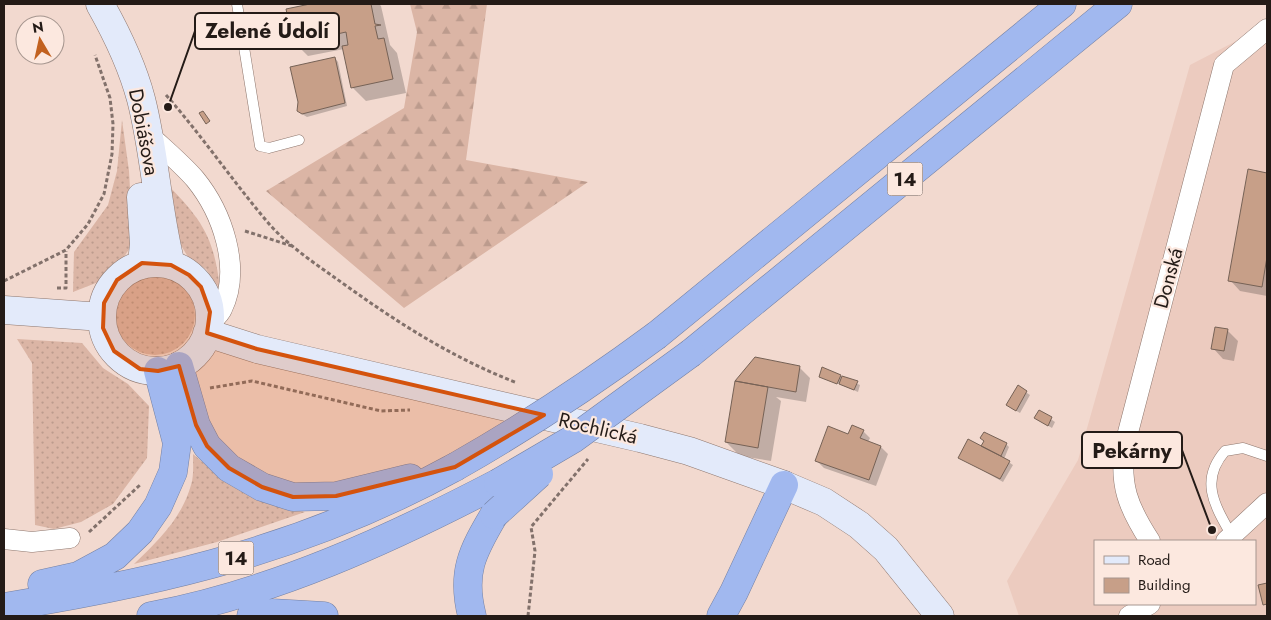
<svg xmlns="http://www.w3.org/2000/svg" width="1271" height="620" font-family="Jost,sans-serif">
	<defs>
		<pattern id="grass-dots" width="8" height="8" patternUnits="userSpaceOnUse" patternTransform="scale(1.25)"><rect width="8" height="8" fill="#dbb5a5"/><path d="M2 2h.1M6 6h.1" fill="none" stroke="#bc9b8d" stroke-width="1.8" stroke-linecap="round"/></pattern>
		<pattern id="forest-firs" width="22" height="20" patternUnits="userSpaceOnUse" patternTransform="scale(1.25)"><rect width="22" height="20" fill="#dbb5a5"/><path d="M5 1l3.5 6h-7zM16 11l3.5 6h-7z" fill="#bc9b8d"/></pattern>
	</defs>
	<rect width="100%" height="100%" fill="#f2d9cf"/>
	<path fill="#eccbbf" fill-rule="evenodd" d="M1267 25V616H1019L1007 581 1078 460 1190 65ZM1095 541H1255V604H1095Z"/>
	<path fill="url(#grass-dots)" d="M122 120 129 171 133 243 122 260 101 281 73 292 74 252 108 205 117 171Z
		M165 182C202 220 214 236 220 289L206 269 188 257 173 232Z
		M115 315a40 40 0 1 1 80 0a40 40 0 1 1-80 0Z
		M17 339 82 343 103 368 128 384 149 406 147 458 113 504 81 522 54 529 35 525 32 363Z
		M193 454C233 488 253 503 305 512L217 542 134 564C158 541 182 518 191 485 194 476 193 464 193 454Z"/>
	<path fill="url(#forest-firs)" d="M410 4H487L466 160 588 182 404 308 266 191 404 108 417 32Z"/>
	<path fill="#0003" d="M316 4H379L381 6 390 45 397 53 406 93 366 101 353 88 344 49 308 56 295 43 288 10Z
		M335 58 338 62 347 106 307 117 302 114 299 102Z
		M1249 171 1267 174V296L1240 291 1230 280Z
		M1227 330 1238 341 1234 361 1223 359 1213 348Z
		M799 367 810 378 806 402 776 397 781 401 771 461 740 456 726 442 737 381Z
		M820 376H840L860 385 858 392Z
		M1018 387 1030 395 1020 413 1011 408Z
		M1039 411 1055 422 1052 428 1035 418Z
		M863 431 870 438 868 442 881 447 888 454 876 486 824 468 817 461 849 435Z
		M1006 444 1009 447 1004 459 1013 465 1003 482 959 457 982 448Z"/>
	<path fill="#c79f88" stroke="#766256" d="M310 4H371L375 24 381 25 375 26 378 39 384 38 393 79 351 88 342 46 348 45 346 32 288 45 293 42 286 9Z
		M335 57 345 103 302 114 297 111 298 102 290 67Z
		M203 111 210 121 206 124 199 113Z
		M1248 169 1267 173V257L1262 287 1228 281Z
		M1215 327 1228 329 1224 351 1211 349Z
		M755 357 800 366 796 392 735 381Z
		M822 367 841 375 837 384 819 377Z
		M842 376 858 381 854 390 839 384Z
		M735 381 768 387 758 448 725 442Z
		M1018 385 1027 391 1016 411 1006 405Z
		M1039 410 1052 417 1048 426 1034 418Z
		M852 425 864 430 860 438 881 446 869 480 815 461 828 426 848 434Z
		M984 432 1007 443 1001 456 981 446 984 441 980 438Z
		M968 439 1010 461 1000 479 958 458Z
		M1267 583V604L1263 605 1258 585Z"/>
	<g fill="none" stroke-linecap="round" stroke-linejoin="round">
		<defs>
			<path id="lane" d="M237 4 260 146 269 148 299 140
				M1232 536C1215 506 1199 481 1225 451L1243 448 1267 456"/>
			<path id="street" d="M148 134C164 149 181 163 195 179 222 212 242 268 222 309 220 314 214 319 210 323
				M4 539 32 542 70 538
				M1150 541C1128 507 1119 485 1125 444L1224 65 1267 29
				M1226 541 1267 503
				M1129 616 1150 604"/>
			<path id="secondary" d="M100 4C117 34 132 65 141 99 155 153 157 210 171 265
				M141 197 144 244 142 263
				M102 317a54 54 0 1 1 108 0a54 54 0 1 1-108 0Z
				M4 310 102 317
				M207 333 257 349 640 438 689 451 784 485 824 502 859 525 886 549 940 616"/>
			<path id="highway" d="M657 335 1062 4
				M691 353 1118 4
				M179 366 196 425 207 446 229 468 262 487 293 497 336 496 410 478
				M42 584 78 576 115 556 140 532 158 506 173 472 177 443 158 371
				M4 607C167 581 309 547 455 467
				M151 616C273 593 389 540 498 483
				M251 616 272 613 324 616
				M472 616C461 573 472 552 494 515
				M721 616 734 592 784 485"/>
		</defs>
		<use href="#lane" stroke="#8e776e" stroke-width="11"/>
		<use href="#street" stroke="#8e776e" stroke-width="21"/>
		<use href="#secondary" stroke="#8e776e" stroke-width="29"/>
		<use href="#highway" stroke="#7581a3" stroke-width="29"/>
		<path stroke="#82716b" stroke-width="3" stroke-dasharray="4 2.5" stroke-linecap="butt" d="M166 95C203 137 234 183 270 225 290 247 317 265 341 282 398 323 451 357 517 383
			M245 231 292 246
			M4 281 66 250 88 224 104 194 112 154 113 124 110 98 95 55
			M57 288H66V251
			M210 388 252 381 381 411 410 410
			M89 532 140 485
			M528 616 535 551 531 527 588 459"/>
		<use href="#lane" stroke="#fff" stroke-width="10"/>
		<use href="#street" stroke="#fff" stroke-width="20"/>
		<use href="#secondary" stroke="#e3eafa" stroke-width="28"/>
		<use href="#highway" stroke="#a1b8ef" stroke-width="28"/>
		<defs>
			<path id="highway-bridge" d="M455 467C527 426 591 384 657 335
				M498 483 573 439 691 353
				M494 515 539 474"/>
		</defs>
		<use href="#highway-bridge" stroke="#7581a3" stroke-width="29" stroke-linecap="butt"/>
		<use href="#highway-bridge" stroke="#a1b8ef" stroke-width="28"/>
	</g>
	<path fill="#d4530d" fill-opacity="0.2" stroke="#d4530d" stroke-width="4" stroke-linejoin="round" d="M142 263 171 265 189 275 201 287 210 312 207 333 257 349 544 415 455 467 336 496 293 497 262 487 229 468 207 446 196 425 179 366 158 371 140 369 114 351 103 328 104 303 117 280Z"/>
	<g text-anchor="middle" stroke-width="4.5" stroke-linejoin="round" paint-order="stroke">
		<g fill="#fce8df" stroke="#655853" stroke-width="1">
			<rect x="887.5" y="162.5" width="35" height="33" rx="4"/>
			<rect x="218.5" y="541.5" width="35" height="33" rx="4"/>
		</g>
		<g font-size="19" font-weight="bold" fill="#241b17">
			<text x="905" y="186">14</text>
			<text x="236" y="565">14</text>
		</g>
		<g font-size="20" fill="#241b17" stroke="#fce8df">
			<text transform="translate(144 132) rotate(79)" y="7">Dobiášova</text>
			<text transform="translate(1168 278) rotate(-75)" y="7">Donská</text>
			<text transform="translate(598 428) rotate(13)" y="7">Rochlická</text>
		</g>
	</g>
	<path fill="none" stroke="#241b17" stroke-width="2" d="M168 107L195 31M1212 530L1182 450"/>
	<g fill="#241b17" stroke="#fce8df" stroke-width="2">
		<circle cx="168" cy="107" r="5"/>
		<circle cx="1212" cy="530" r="5"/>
	</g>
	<g fill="#fce8df" stroke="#241b17" stroke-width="2">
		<rect x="195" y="13" width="144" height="36" rx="5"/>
		<rect x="1082" y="432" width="100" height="36" rx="5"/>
	</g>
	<g font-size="21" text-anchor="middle" font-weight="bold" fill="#241b17">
		<text x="267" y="38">Zelené Údolí</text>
		<text x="1132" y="458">Pekárny</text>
	</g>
	<rect width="1271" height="620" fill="none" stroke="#241b17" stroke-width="10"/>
	<rect x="1094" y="540" width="162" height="65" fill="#fce8df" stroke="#a6968f"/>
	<rect x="1104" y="556" width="25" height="8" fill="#e3eafa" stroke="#a6968f"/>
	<text x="1138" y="565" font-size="15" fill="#241b17">Road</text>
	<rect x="1104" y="578" width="25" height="15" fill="#c79f88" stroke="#a6968f"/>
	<text x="1138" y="590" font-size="15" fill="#241b17">Building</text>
	<g transform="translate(40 40) rotate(351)"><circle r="24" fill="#fce8df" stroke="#a6968f"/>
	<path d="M0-4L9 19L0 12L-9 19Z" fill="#c2611f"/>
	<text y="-8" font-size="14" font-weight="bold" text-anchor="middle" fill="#241b17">N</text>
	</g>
</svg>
